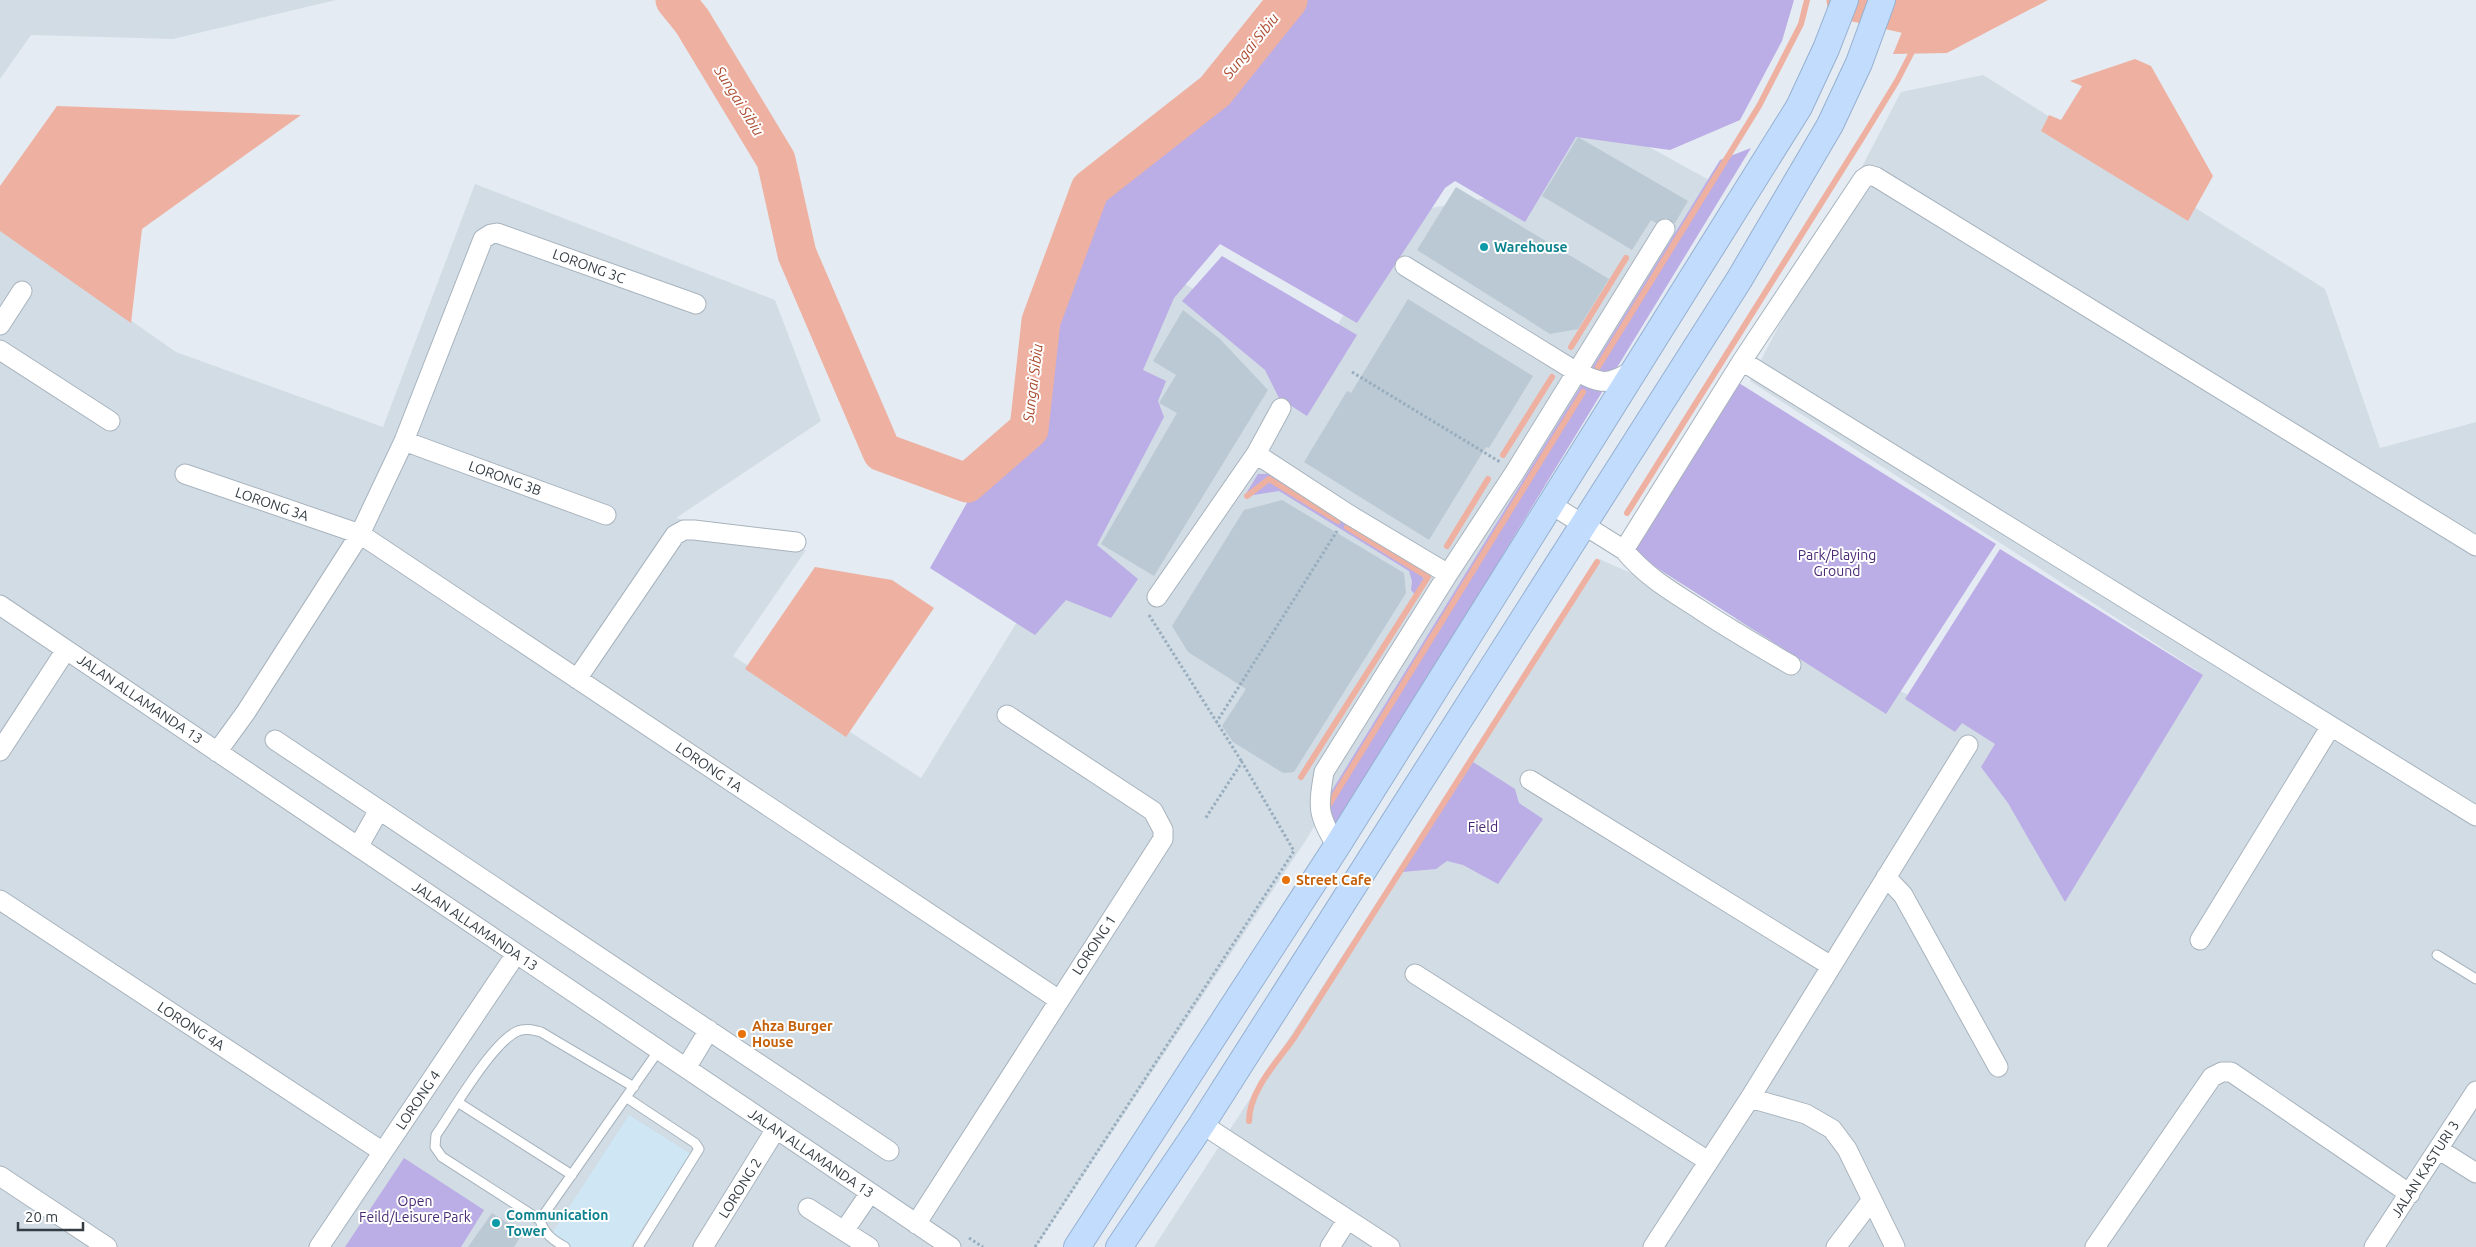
<svg xmlns="http://www.w3.org/2000/svg" width="2476" height="1247" font-family="Ubuntu,sans-serif">
	<rect width="100%" height="100%" fill="#e4ebf2"/>
	<path fill="#d2dce5" d="M0 0H336L173 39 31 35 0 79Z
		M1983 75 2325 289 2380 448 2476 422V1247H1154L1599 559 2000 735 2061 876 2198 671 1750 381 1901 92Z
		M1573 105 1709 180 1306 840 1036 1247H0V229L176 352 383 427 475 184 775 300 821 421 676 518 806 550 733 656 921 778 1126 445 1141 258 1316 362 1403 213 1515 193Z"/>
	<path fill="#cfe6f4" d="M629 1115 691 1154 630 1247H563L549 1238Z"/>
	<path fill="#bbade5" d="M1306 0H1794L1782 41 1740 120 1670 150 1576 137 1525 222 1455 181 1445 188 1357 323 1220 244 1174 298 1143 370 1166 381 1158 401 1164 417 1097 545 1138 579 1111 618 1066 600 1035 635 930 568 972 494 1037 429 1050 329 1094 197 1216 104 1291 12Z
		M1751 148 1336 828 1320 810 1720 160Z
		M1222 256 1357 335 1307 416 1279 398 1265 370 1182 301Z
		M1739 383 1996 544 1886 714 1632 552Z
		M1258 474H1268L1419 570C1428 581 1423 586 1417 597L1411 590 1412 581 1409 571 1279 491 1254 495 1247 492Z
		M2000 549 2203 675 2065 902 2008 803 1981 767 1995 744 1962 723 1955 732 1905 699Z
		M1473 762 1515 789 1519 803 1543 819 1498 884 1463 865 1447 861 1436 869 1402 872Z
		M404 1158 484 1210 461 1247H345Z"/>
	<path fill="#eeb1a1" d="M1915 0H2048L1947 53 1893 54Z
		M2135 59 2151 66 2213 176 2188 221 2041 131 2049 115 2061 120 2082 86 2070 81Z
		M57 106 301 115 142 229 131 323 0 231V186Z
		M815 567 892 580 934 608 846 737 745 669Z"/>
	<g fill="none" stroke-linecap="round" stroke-linejoin="round">
		<path stroke="#eeb1a1" stroke-width="6" d="M1571 347 1626 258
			M1598 367 1759 106 1801 24 1807 0
			M1503 455 1552 377
			M1247 496 1269 479 1338 521
			M1627 513 1864 135 1897 81 1915 46
			M1447 546 1488 479
			M1301 777 1428 577 1347 527
			M1325 811 1583 392
			M1249 1121C1249 1091 1277 1062 1294 1038L1597 562"/>
		<path stroke="#eeb1a1" stroke-width="39" d="M675 0 692 21 776 160 797 254 882 452 967 483 1029 429 1041 321 1090 189 1215 91 1288 0
			M1846 0 1933 20 1975 0"/>
	</g>
	<path fill="#bac9d3" d="M1578 137 1688 201 1675 223 1666 218 1656 223 1651 220 1632 250 1542 196Z
		M1456 187 1609 279 1578 329 1550 334 1417 250Z
		M1408 299 1533 376 1489 448 1486 447 1429 540 1304 462 1347 391 1351 393Z
		M1183 310 1220 339 1268 390 1154 576 1101 544 1177 413 1159 403 1176 375 1153 361Z
		M1282 500 1404 573 1406 593 1294 772 1283 773 1233 742 1222 726 1246 689 1188 652 1172 626 1244 510Z
		M492 1213 523 1233 514 1247H468Z"/>
	<g fill="none" stroke-linecap="round" stroke-linejoin="round">
		<defs>
			<path id="lane" d="M2437 955 2476 979
				M627 1098 695 1143 699 1149 638 1247
				M459 1103 572 1175
				M540 1220 442 1157 435 1147 436 1135C453 1111 492 1042 518 1031 526 1028 533 1030 541 1032L634 1087
				M565 1247C553 1240 544 1234 540 1220L659 1050"/>
			<path id="street" d="M1405 266 1575 371C1602 384 1607 386 1634 370
				M0 325 22 291
				M0 350 110 421
				M1742 361 2476 816
				M404 441 606 515
				M1256 454 1348 514 1448 574
				M185 474 360 534 1059 1000
				M1552 505 1624 550
				M1157 597 1256 454 1281 408
				M0 605 951 1247
				M1791 665C1760 647 1729 629 1699 609 1671 591 1645 576 1624 550L1742 361 1863 179 1869 175 1876 177 2476 546
				M577 679 675 535 684 530H694L796 542
				M275 740 889 1151
				M0 751 66 650
				M217 752 246 712 360 534 404 441 483 239 491 234 497 233 696 304
				M1530 780 1831 966
				M1337 846C1317 815 1318 807 1324 772L1448 574 1515 472 1665 229
				M358 847 379 810
				M1886 877 1903 895 1998 1067
				M0 900 383 1152
				M2200 940 2331 726
				M1415 974 1708 1161
				M686 1068 709 1030
				M1750 1098 1806 1114 1832 1129 1847 1149 1895 1247
				M1202 1124 1390 1247
				M2438 1149 2476 1173
				M0 1176 107 1247
				M808 1208 869 1247
				M916 1224 1163 839V830L1153 811 1007 715
				M844 1231 870 1193
				M319 1247 516 954
				M703 1247 776 1129
				M1330 1247 1347 1220
				M1653 1247 1750 1098 1968 745
				M1836 1247 1871 1201
				M2095 1247 2212 1077 2222 1072H2231L2410 1194
				M2374 1247 2476 1091"/>
			<path id="secondary" d="M1077 1247 1337 846 1799 107 1826 49 1845 0
				M1119 1247 1202 1124 1739 280 1830 125 1859 63 1882 0"/>
		</defs>
		<use href="#lane" stroke="#a7b3bd" stroke-width="11"/>
		<use href="#street" stroke="#a7b3bd" stroke-width="21"/>
		<use href="#secondary" stroke="#95b0d1" stroke-width="28"/>
		<path stroke="#98adbe" stroke-width="3" stroke-dasharray="2.5 2.5" stroke-linecap="butt" d="M1352 372 1500 462
			M1149 615 1242 762
			M1216 723 1337 531
			M969 1238 983 1247
			M1035 1247 1294 851 1242 762 1205 819"/>
		<use href="#lane" stroke="#fff" stroke-width="9"/>
		<use href="#street" stroke="#fff" stroke-width="19"/>
		<use href="#secondary" stroke="#c2dcfd" stroke-width="26"/>
	</g>
	<g fill="#0f9aa8" stroke="#fff" stroke-width="2">
		<circle cx="1484" cy="247" r="5"/>
		<circle cx="496" cy="1223" r="5"/>
	</g>
	<g fill="#e8710a" stroke="#fff" stroke-width="2">
		<circle cx="1286" cy="880" r="5"/>
		<circle cx="742" cy="1034" r="5"/>
	</g>
	<g text-anchor="middle" stroke-width="4" stroke-linejoin="round" paint-order="stroke">
		<g font-size="14" font-weight="bold" fill="#0d838f" stroke="#fff" text-anchor="start">
			<text x="1494" y="252">Warehouse</text>
			<text x="506" y="1220">Communication<tspan x="506" dy="16">Tower</tspan></text>
		</g>
		<g font-size="14" fill="#343d43" stroke="#fff">
			<text transform="translate(589 266) rotate(20)" y="5">LORONG 3C</text>
			<text transform="translate(505 478) rotate(20)" y="5">LORONG 3B</text>
			<text transform="translate(272 504) rotate(19)" y="5">LORONG 3A</text>
			<text transform="translate(140 699) rotate(34)" y="5">JALAN ALLAMANDA 13</text>
			<text transform="translate(709 767) rotate(34)" y="5">LORONG 1A</text>
			<text transform="translate(475 926) rotate(34)" y="5">JALAN ALLAMANDA 13</text>
			<text transform="translate(1094 945) rotate(-57)" y="5">LORONG 1</text>
			<text transform="translate(191 1026) rotate(33)" y="5">LORONG 4A</text>
			<text transform="translate(418 1100) rotate(-56)" y="5">LORONG 4</text>
			<text transform="translate(811 1153) rotate(34)" y="5">JALAN ALLAMANDA 13</text>
			<text transform="translate(2425 1169) rotate(-57)" y="5">JALAN KASTURI 3</text>
			<text transform="translate(740 1188) rotate(-58)" y="5">LORONG 2</text>
		</g>
		<g font-size="14" fill="#482973" stroke="#fff">
			<text x="1837" y="560">Park/Playing<tspan x="1837" dy="16">Ground</tspan></text>
			<text x="1483" y="832">Field</text>
			<text x="415" y="1206">Open<tspan x="415" dy="16">Feild/Leisure Park</tspan></text>
		</g>
		<g font-size="14" font-weight="bold" fill="#c56008" stroke="#fff" text-anchor="start">
			<text x="1296" y="885">Street Cafe</text>
			<text x="752" y="1031">Ahza Burger<tspan x="752" dy="16">House</tspan></text>
		</g>
		<g font-size="15" font-style="italic" fill="#ac4c31" stroke="#fff">
			<text transform="translate(1251 46) rotate(-51)" y="5">Sungai Sibiu</text>
			<text transform="translate(739 101) rotate(58)" y="5">Sungai Sibiu</text>
			<text transform="translate(1033 383) rotate(-83)" y="5">Sungai Sibiu</text>
		</g>
	</g>
	<path d="M18 1222v8h65v-8" fill="none" stroke="#343d43" stroke-width="2.5"/>
	<text x="25" y="1222" font-size="15" fill="#343d43" stroke="#ffffff" stroke-width="4" paint-order="stroke">20 m</text>
</svg>
